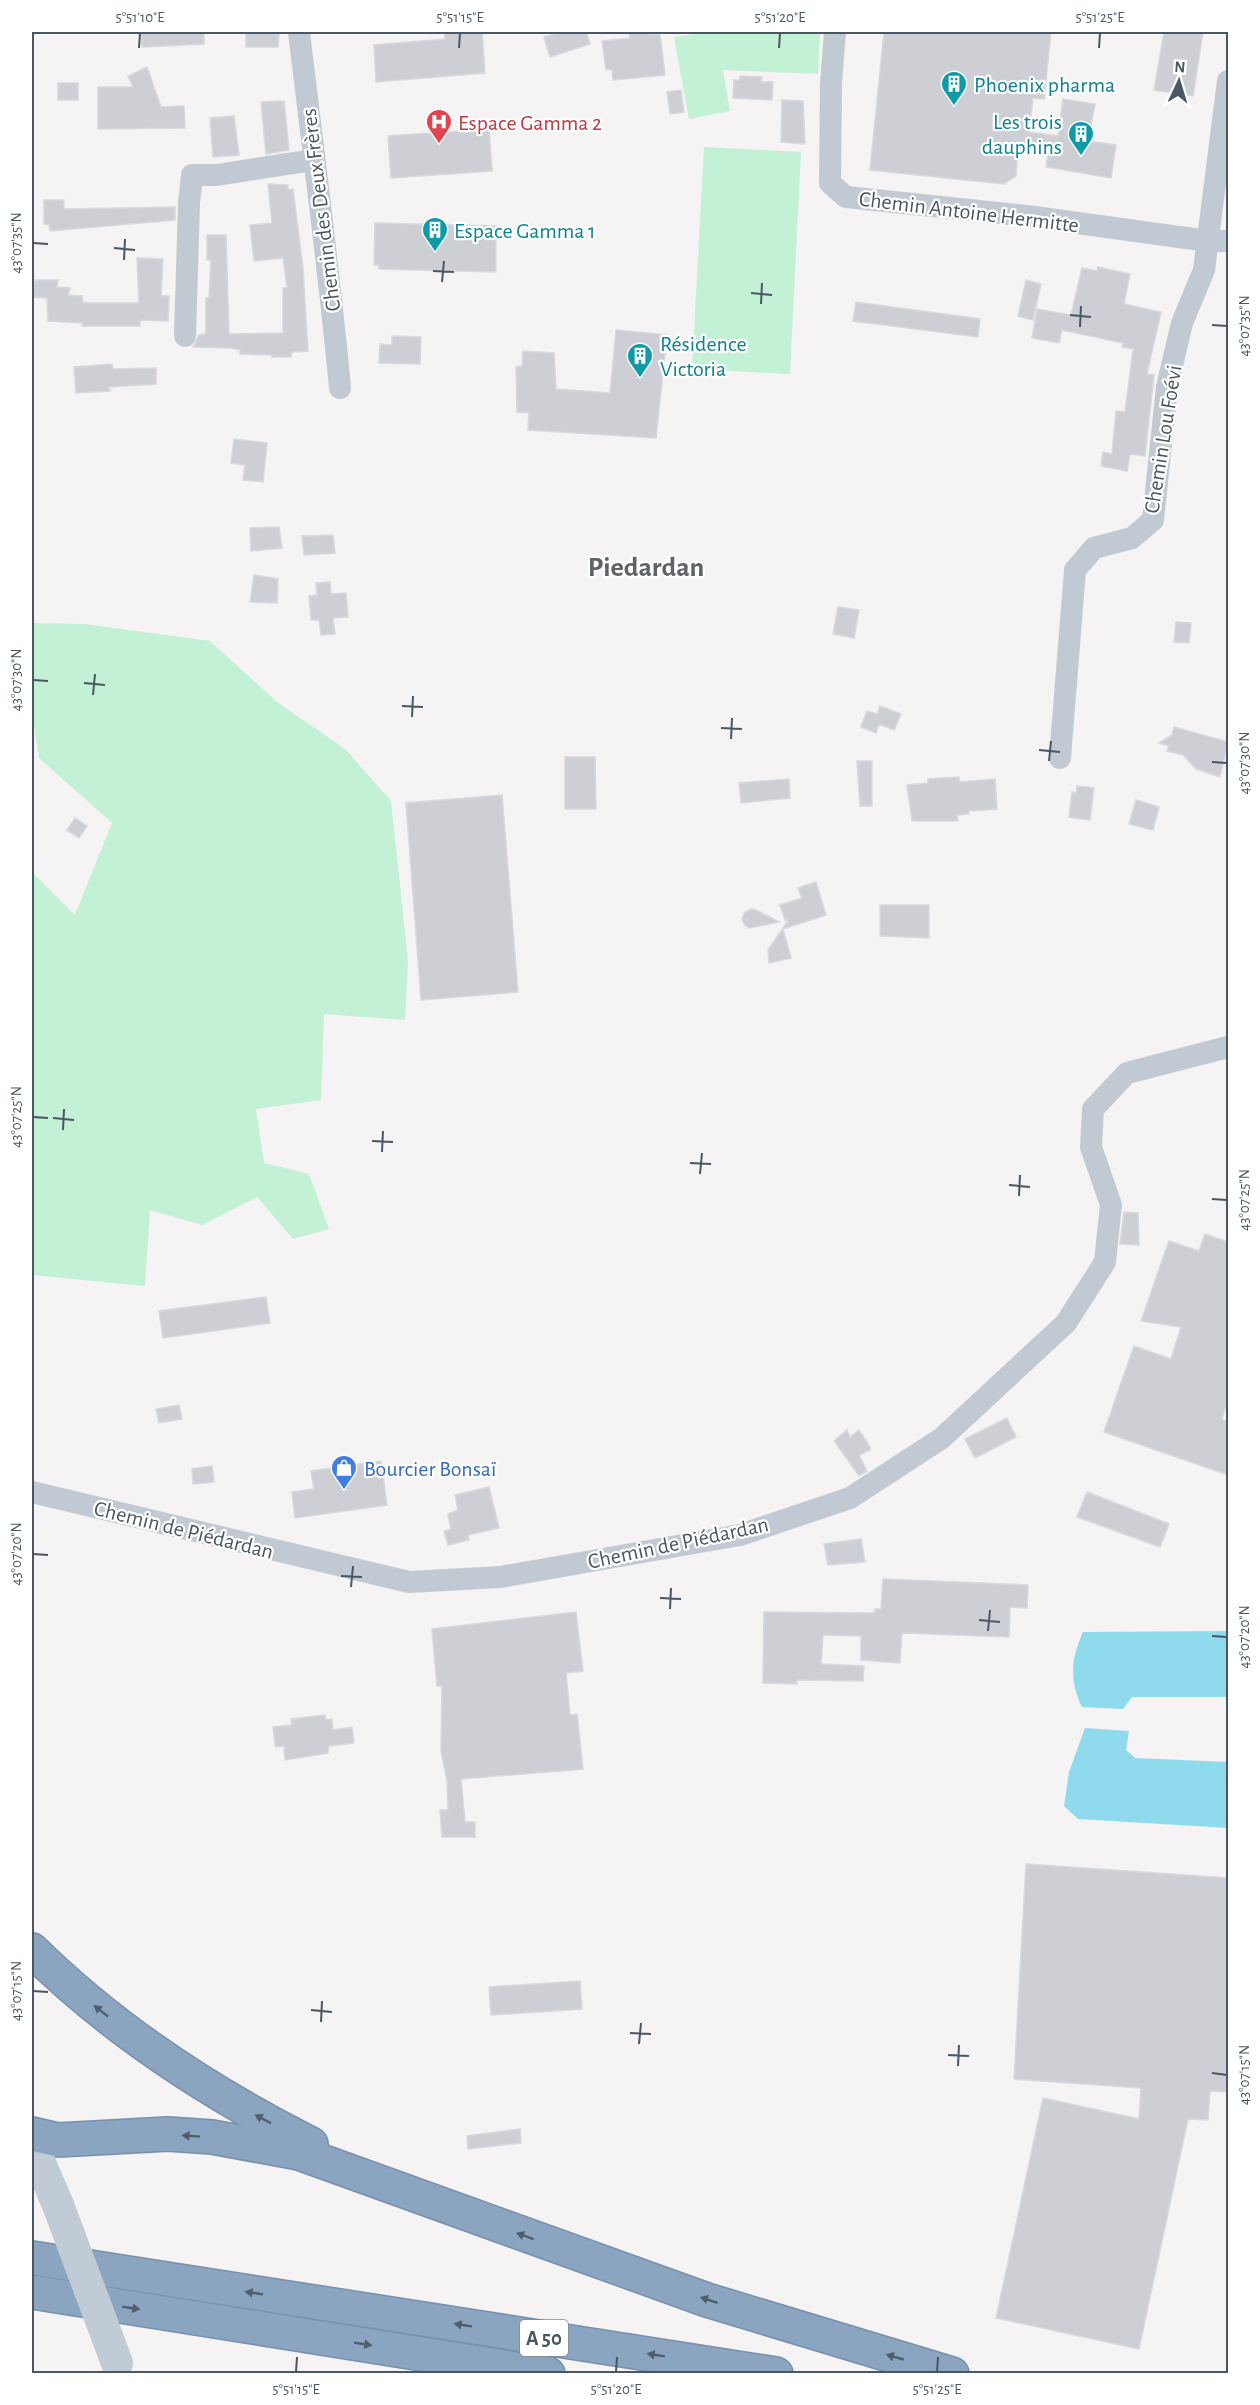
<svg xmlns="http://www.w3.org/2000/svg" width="1260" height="2405" font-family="'Alegreya Sans',sans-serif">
	<rect width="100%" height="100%" fill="#f5f3f3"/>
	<path fill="#c3f1d5" d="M705 32H820L818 74 723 70 730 111 689 119 674 37Z
		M704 147 801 152 790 374 692 369Z
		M32 623 85 624 210 641 277 702 345 749 391 801 408 961 405 1020 324 1014 321 1100 256 1109 264 1163 309 1174 329 1229 293 1239 257 1197 202 1225 150 1210 145 1286 32 1275V872L75 915 112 823 39 758 32 713Z"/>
	<path fill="#90daee" d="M1228 1631V1697H1132L1123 1709 1082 1707C1069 1680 1071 1659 1083 1632Z
		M1085 1728 1129 1731 1126 1750 1135 1758 1228 1762V1828L1078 1819 1064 1806 1069 1772Z"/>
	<path fill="#cdcfd5" stroke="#d7d9de" stroke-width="1.5" d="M141 32H204V44L142 47Z
		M246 32H279L278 47H246Z
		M444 32H482L485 73 376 82 374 45 445 39Z
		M562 32H586L590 44 550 57 544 37Z
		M629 32H648L649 35 660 34 665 75 613 80 612 69 606 70 602 41 630 38Z
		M884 32H1051L1044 99 1033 98 1029 132 1058 136 1063 99 1095 104 1088 141 1116 145 1111 178 1046 167 1048 154 1018 150 1016 176 1004 184 870 170Z
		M1164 32H1203L1193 96 1154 90Z
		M147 67 161 107 184 106 185 128 98 129V87H133L128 76Z
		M740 76 762 77 761 82H773L772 100 733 98 734 80H740Z
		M58 83H78V100H58Z
		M681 90 684 112 670 114 667 92Z
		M782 100 803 101 805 144 781 142Z
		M284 101 289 150 266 154 261 102Z
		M234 116 239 155 213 157 210 118Z
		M489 129 492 171 391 178 388 136Z
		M268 184 288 185V190L293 189 303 268 308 351 292 352 291 357H272L273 355 240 354V350L230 348 193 347 199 335 206 334V298H209L211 260H207V235H226L229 334 283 333V288H287L283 258 254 261 250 225 272 223Z
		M44 200H64V209L175 207V220L50 231 49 225 44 224Z
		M375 223 496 226V272L379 269V265H374Z
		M137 258 163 259 161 296H169L168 321 140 320V326H82L83 323 48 321 47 298 33 297 35 280H58L57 287 70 288 68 295 82 296 83 303H139Z
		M1098 267 1130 274 1124 304 1161 312 1147 374 1154 375 1145 456 1130 454 1127 471 1101 466 1103 452 1112 454 1116 411 1125 412 1133 349 1122 347 1123 343 1062 330 1059 343 1032 338 1037 309 1071 315 1082 268 1097 271Z
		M1026 280 1041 284 1033 320 1018 316Z
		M856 302 980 319 978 337 853 321Z
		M616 330 667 335 656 438 528 430 529 413 517 412 516 367 522 366 523 351 554 353 556 389 610 393Z
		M392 336 421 337 420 364 379 363 380 344 392 345Z
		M112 364 113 369 156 368V384L109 387 110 391 76 393 74 367Z
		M234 439 267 443 263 482 243 480 245 465 231 463Z
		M279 527 282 548 251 551 250 528Z
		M333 535 335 553 304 555 302 536Z
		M254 575 278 579 277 603 250 602Z
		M330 582 331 594 346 593 348 617 333 618 335 634 321 635 319 620H311L309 596 317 595 316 583Z
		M838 607 859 610 854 638 833 634Z
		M1176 622 1191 623 1189 643 1174 642Z
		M880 706 901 714 894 730 879 724 876 733 861 727 867 711 877 714Z
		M1174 727 1228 742 1220 777 1196 769 1183 755 1167 751 1169 746 1159 743 1172 735Z
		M565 757H595L596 809H565Z
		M857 761H872V806H860Z
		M959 777 960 782 995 779 997 809 969 811V814L957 815 958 821H912L907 785 928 783V779Z
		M789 779 790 798 741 803 739 783Z
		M1077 786 1094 788 1090 820 1069 817 1072 792 1076 793Z
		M502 795 518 992 421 1000 406 803Z
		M1136 800 1159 807 1153 830 1129 824Z
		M75 818 87 826 79 838 67 830Z
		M816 882 826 915 783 929 791 958 769 963 768 950 789 919 785 920 780 905 802 898 798 888Z
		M880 905H929V938L880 936Z
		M751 909H754L779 922 749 928 744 924 742 918 745 912Z
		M1124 1212 1138 1213 1139 1245 1120 1244Z
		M1205 1234 1228 1242V1399L1222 1419 1228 1422V1475L1104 1432 1134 1346 1171 1359 1181 1327 1141 1321 1169 1241 1199 1251Z
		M266 1297 270 1323 163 1338 159 1311Z
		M179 1405 182 1419 159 1423 156 1409Z
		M1007 1418 1016 1437 975 1458 965 1439Z
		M847 1430 850 1437 859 1430 870 1447V1450L859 1455 867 1471 859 1476 834 1441Z
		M381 1461 387 1505 295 1518 292 1492 314 1489 311 1471Z
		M212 1466 214 1482 193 1484 192 1469Z
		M489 1487 499 1528 468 1535 469 1540 448 1545 444 1531 451 1529 448 1514 458 1510 455 1495Z
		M1087 1492 1169 1524 1160 1547 1077 1517Z
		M861 1539 865 1562 828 1565 824 1544Z
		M883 1579 1028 1585 1027 1608 1010 1607 1009 1637 902 1633 900 1663 861 1660V1636L823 1635 821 1664 864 1666 863 1681 797 1680V1684L763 1683 764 1612 874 1613 875 1609H881Z
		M576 1612 583 1671 566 1673 570 1715 577 1714 583 1769 461 1779 465 1822H475V1837H442L440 1810H448L447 1781 441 1751 442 1686H437L432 1629Z
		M325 1715 326 1720 332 1719 333 1730 352 1727 354 1743 329 1746 328 1753 285 1760 284 1746 276 1747 275 1744 273 1727 292 1725 291 1719Z
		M1026 1864 1228 1878V2092L1210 2091 1208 2120 1188 2119 1139 2349 996 2318 1043 2098 1139 2119 1141 2088 1014 2079Z
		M580 1981 582 2009 491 2015 489 1987Z
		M520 2129 521 2143 468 2149 467 2136Z"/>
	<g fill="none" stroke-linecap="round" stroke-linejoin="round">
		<defs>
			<path id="highway" d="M32 1950C113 2030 210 2093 311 2144
				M32 2134 58 2140 168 2134 212 2137 299 2153 707 2300 952 2374
				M32 2258 776 2374
				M32 2292 548 2374"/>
		</defs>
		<use href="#highway" stroke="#7690ad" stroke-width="36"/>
		<path stroke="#c1cad2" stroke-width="22" d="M299 32C313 150 329 269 340 388
			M835 32 831 83 830 183 846 197 1027 216 1208 241H1228
			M185 336 189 203 192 175H217L313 160
			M1060 758 1075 570 1094 548 1132 538 1153 520 1167 387 1182 323 1204 270 1228 81
			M32 1492 409 1582 500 1577 740 1535 850 1498 942 1438 1066 1323 1105 1262 1111 1205 1091 1147 1093 1109 1127 1073 1228 1047"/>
		<path stroke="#c1cbd6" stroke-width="32" d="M32 2144 58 2205"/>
		<use href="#highway" stroke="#8ba5c1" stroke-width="33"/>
		<path stroke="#c1cbd6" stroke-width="32" d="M58 2205 117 2363"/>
	</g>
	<defs><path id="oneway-solid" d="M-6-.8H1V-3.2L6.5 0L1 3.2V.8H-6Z" transform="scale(1.5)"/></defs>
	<g fill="#505e6b">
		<use href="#oneway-solid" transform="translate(101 2011) rotate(-142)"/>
		<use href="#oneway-solid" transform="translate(263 2119) rotate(-152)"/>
		<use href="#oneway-solid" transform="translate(191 2136) rotate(-176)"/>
		<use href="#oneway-solid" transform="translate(525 2236) rotate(-160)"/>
		<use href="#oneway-solid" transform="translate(254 2293) rotate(-171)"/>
		<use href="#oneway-solid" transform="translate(709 2300) rotate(-162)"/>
		<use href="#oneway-solid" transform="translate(131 2308) rotate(9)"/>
		<use href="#oneway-solid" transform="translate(463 2325) rotate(-171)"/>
		<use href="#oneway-solid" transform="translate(363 2344) rotate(9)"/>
		<use href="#oneway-solid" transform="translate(656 2355) rotate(-171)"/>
		<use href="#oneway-solid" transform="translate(895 2357) rotate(-164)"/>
	</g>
	<path fill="none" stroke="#4a5661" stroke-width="2" d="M139 48 140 33M459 48 460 33M779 48 780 33M1099 48 1100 33M33 243 48 244M114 248 135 250M124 260 125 239M433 271 454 272M442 282 444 261M751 293 772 295M761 304 762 283M1070 315 1091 317M1212 325 1227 326M1080 327 1081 306M33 680 48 681M84 683 105 685M93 695 95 674M402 706 423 707M412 717 413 696M721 728 742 729M731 739 732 718M1039 750 1060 752M1049 761 1051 741M1212 762 1227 763M33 1117 48 1118M53 1118 74 1120M63 1130 64 1109M372 1141 393 1142M382 1152 383 1131M690 1163 711 1164M700 1174 702 1153M1009 1185 1030 1187M1019 1196 1020 1175M1212 1199 1227 1200M33 1554 48 1555M341 1576 362 1577M351 1587 353 1566M660 1598 681 1599M670 1609 671 1588M979 1620 1000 1622M988 1631 990 1610M1212 1636 1227 1637M33 1991 48 1992M311 2010 332 2012M321 2022 322 2001M630 2033 651 2034M639 2044 641 2023M948 2055 969 2056M958 2066 959 2045M1212 2073 1227 2075M296 2372 297 2357M616 2372 617 2357M937 2372 938 2357"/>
	<defs>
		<symbol id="building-pin" viewBox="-11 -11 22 30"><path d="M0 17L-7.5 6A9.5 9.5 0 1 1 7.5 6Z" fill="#0f9aa8" stroke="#fff"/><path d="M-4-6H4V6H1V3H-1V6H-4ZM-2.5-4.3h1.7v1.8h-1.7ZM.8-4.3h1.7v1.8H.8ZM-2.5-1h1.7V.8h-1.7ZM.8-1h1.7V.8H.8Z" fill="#fff"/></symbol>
		<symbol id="hospital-pin" viewBox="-11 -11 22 30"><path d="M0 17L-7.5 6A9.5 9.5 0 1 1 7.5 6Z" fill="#e0444e" stroke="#fff"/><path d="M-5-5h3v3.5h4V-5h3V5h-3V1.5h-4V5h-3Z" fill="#fff"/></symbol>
		<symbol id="shop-pin" viewBox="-11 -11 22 30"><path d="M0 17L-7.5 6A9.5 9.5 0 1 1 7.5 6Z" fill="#3f7fe0" stroke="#fff"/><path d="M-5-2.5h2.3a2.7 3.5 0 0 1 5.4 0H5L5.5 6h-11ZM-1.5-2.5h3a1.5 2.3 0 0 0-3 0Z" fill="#fff"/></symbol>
	</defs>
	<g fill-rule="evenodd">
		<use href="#building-pin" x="939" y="69" width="30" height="40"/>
		<use href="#hospital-pin" x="424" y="107" width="30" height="40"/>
		<use href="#building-pin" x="1066" y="119" width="30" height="40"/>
		<use href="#building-pin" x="420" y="215" width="30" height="40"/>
		<use href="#building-pin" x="625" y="341" width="30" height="40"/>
		<use href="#shop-pin" x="329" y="1453" width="30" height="40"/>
	</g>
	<g text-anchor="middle" stroke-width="4.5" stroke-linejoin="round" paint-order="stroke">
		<rect fill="#fff" stroke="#808990" stroke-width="1.5" x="520" y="2320" width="48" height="36" rx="4.5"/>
		<g font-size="21" font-weight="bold" fill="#4a5661">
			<text x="544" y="2345">A 50</text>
		</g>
		<g font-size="22" fill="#0d838f" stroke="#fff" text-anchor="start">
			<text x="974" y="92">Phoenix pharma</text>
			<text x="1062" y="129" text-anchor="end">Les trois<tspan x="1062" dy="25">dauphins</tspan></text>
			<text x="454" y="238">Espace Gamma 1</text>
			<text x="660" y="351">Résidence<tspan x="660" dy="25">Victoria</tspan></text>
		</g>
		<g font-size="22" fill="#be3a42" stroke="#fff" text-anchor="start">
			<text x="458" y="130">Espace Gamma 2</text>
		</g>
		<g font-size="22" fill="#4a5661" stroke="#fff">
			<text transform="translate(320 210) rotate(-97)" y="8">Chemin des Deux Frères</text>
			<text transform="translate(969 211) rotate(7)" y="8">Chemin Antoine Hermitte</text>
			<text transform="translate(1162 439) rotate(-81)" y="8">Chemin Lou Foévi</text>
			<text transform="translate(184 1529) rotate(14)" y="8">Chemin de Piédardan</text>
			<text transform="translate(678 1542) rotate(-12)" y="8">Chemin de Piédardan</text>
		</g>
		<g font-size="22" fill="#366cbe" stroke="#fff" text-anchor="start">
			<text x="364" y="1476">Bourcier Bonsaï</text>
		</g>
		<g font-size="28" font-weight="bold" fill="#5f6368" stroke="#fff">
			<text x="646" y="576">Piedardan</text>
		</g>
	</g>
	<rect width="1260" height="2405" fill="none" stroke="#ffffff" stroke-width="66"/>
	<g transform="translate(1179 81) rotate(4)" stroke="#ffffff" stroke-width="4.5" paint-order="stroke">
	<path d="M0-4.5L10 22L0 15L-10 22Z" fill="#4a5661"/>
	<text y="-9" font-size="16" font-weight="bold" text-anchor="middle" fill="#4a5661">N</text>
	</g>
	<rect x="33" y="33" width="1194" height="2339" fill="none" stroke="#4a5661" stroke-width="2"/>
	<g font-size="15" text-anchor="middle" fill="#4a5661">
		<text x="140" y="22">5°51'10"E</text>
		<text x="460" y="22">5°51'15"E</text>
		<text x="780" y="22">5°51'20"E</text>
		<text x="1100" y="22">5°51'25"E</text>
		<text transform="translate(16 243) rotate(-90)" y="5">43°07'35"N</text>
		<text transform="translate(1244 326) rotate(-90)" y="5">43°07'35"N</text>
		<text transform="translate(16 680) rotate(-90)" y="5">43°07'30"N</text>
		<text transform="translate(1244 763) rotate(-90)" y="5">43°07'30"N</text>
		<text transform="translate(16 1117) rotate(-90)" y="5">43°07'25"N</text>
		<text transform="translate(1244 1200) rotate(-90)" y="5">43°07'25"N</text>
		<text transform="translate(16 1554) rotate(-90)" y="5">43°07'20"N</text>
		<text transform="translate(1244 1637) rotate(-90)" y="5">43°07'20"N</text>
		<text transform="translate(16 1991) rotate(-90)" y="5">43°07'15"N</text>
		<text transform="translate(1244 2075) rotate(-90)" y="5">43°07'15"N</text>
		<text x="296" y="2394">5°51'15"E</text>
		<text x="616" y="2394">5°51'20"E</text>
		<text x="937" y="2394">5°51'25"E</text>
	</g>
</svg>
